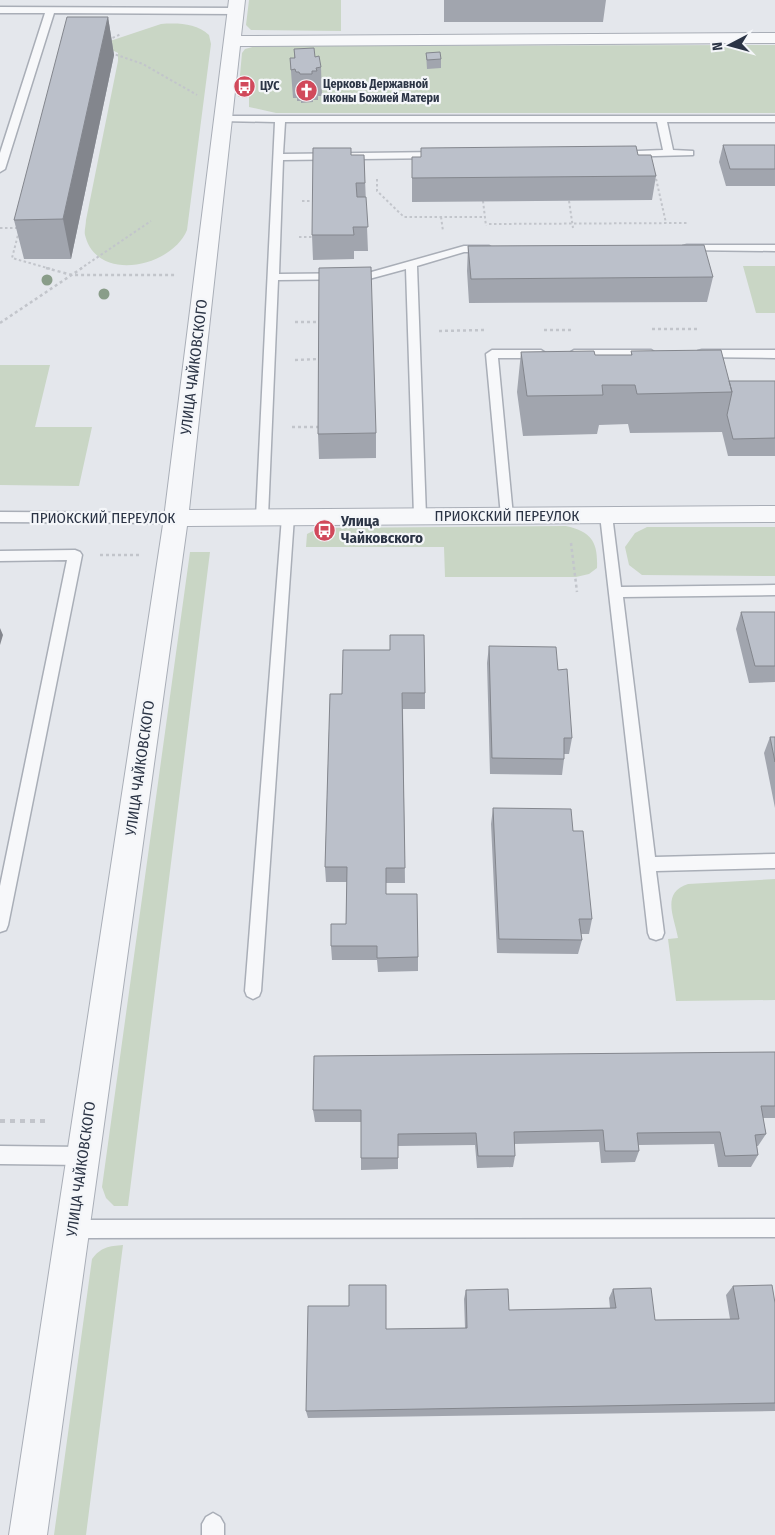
<svg xmlns="http://www.w3.org/2000/svg" width="775" height="1535" font-family="'Fira Sans Condensed',sans-serif">
	<rect width="100%" height="100%" fill="#e4e7ec"/>
	<path fill="#c9d6c5" d="M249 0H341V31L251 30 246 25Z
		M161 24C178 23 196 23 209 35L211 44 187 230C172 267 97 284 85 235 84 231 86 225 86 220L118 61V53L112 50 110 41Z
		M775 45V113H276L249 107V97H238L242 53 245 49 256 46Z
		M743 266H775V313H756Z
		M0 365H50L35 427H92L79 486 0 485Z
		M566 526C592 532 598 542 597 568L589 574 576 577H445L444 547H306L307 534 319 528Z
		M647 527H775V576L642 575 629 565 625 547 635 533Z
		M190 552H210L128 1206H114L106 1198 102 1187Z
		M775 879V1000L676 1001 668 939 678 938C674 916 661 893 688 884Z
		M123 1245 86 1535H54L92 1259C101 1247 109 1246 123 1245Z"/>
	<g fill="none" stroke-linecap="round" stroke-linejoin="round">
		<defs>
			<path id="lane" d="M0 7 236 8 240 11 236 14 54 13 5 169 0 172V153L45 13H0Z
				M223 116H775V122H667L673 150 693 151V155L618 157 613 154 614 152 663 150 657 122H285L283 154 440 152 445 155 440 158 283 160 279 274 368 273 464 246H489L494 249 489 252H464L417 266 426 516 425 519H415L414 516 406 269 369 279 278 280 268 517 267 520H257L256 517 275 122 220 121 218 119Z
				M687 245H775V251L683 250 682 248 683 246Z
				M492 350H541L547 354 541 358H498L513 516 512 519H502L501 516 486 354Z
				M574 350H651L657 354 651 358 570 357 568 354Z
				M702 350H775V358L698 357 696 354 698 351Z
				M606 510 611 512 612 515 621 587 775 585V595L623 597 655 857 775 854V868L656 871 664 933 662 938 656 940 650 938 648 933 600 515 601 512Z
				M0 512 176 513 181 515 182 518 181 521 176 523 0 522Z
				M288 512 293 514 294 517 261 991 259 996 253 999 247 996 245 991 282 517 283 514Z
				M75 550 80 552 82 555 8 925 6 930 0 932V886L67 560 0 561V551Z
				M0 1146 83 1147 89 1150 92 1156 89 1162 83 1165 0 1164Z
				M775 1219V1237L72 1238 65 1236 63 1229 65 1222 72 1220Z
				M213 1513 220 1517 224 1524V1535H202V1524L206 1517Z"/>
			<path id="street" d="M229 0H245L241 36 775 33V43L240 46 189 510 775 506V522L187 526 47 1535H9L164 518Z"/>
		</defs>
		<use href="#lane" stroke="#a9aeb7" stroke-width="3"/>
		<use href="#street" stroke="#a9aeb7" stroke-width="2"/>
		<path stroke="#c2c5cb" stroke-width="2" stroke-dasharray="2.5 2.5" stroke-linecap="butt" d="M108 40 121 34
			M111 53 143 64 197 95
			M655 174 666 223
			M377 179V191L404 217H485
			M302 201H314
			M483 201 486 226
			M569 201 573 228
			M441 217 443 231
			M489 224 687 223
			M0 228H18
			M19 231 12 258 51 269
			M299 237H314
			M80 269 151 221"/>
		<path stroke="#c2c5cb" stroke-width="2.5" stroke-dasharray="3 3" stroke-linecap="butt" d="M46 268 72 275H175
			M295 322H320
			M0 323 82 268
			M652 329H698
			M544 330H571
			M439 331 486 330
			M295 360 319 359
			M292 427H319
			M571 543 577 592
			M100 555H139"/>
		<path stroke="#c2c5cb" stroke-width="4" stroke-dasharray="5 5" stroke-linecap="butt" d="M0 1121H45"/>
		<use href="#lane" fill="#f7f8fa" fill-rule="evenodd"/>
		<use href="#street" fill="#f7f8fa" fill-rule="evenodd"/>
	</g>
	<g fill="#899d89">
		<circle cx="47" cy="280" r="5.5"/>
		<circle cx="104" cy="294" r="5.5"/>
	</g>
	<path fill="#a1a5ae" d="M444 0H606L603 22H444Z
		M108 17 114 55 71 259H24L14 220Z
		M294 49 315 57 321 67 322 96H318V100H313V102L301 103V101H297V98H293L290 58H294Z
		M426 53 441 59V68L427 69Z
		M723 145H775V186H726L719 162Z
		M421 148 638 155 656 176 652 200 412 202V157H421Z
		M351 155H364L368 251H354V259L313 260 312 235Z
		M468 246 713 277 707 302 469 303 467 271Z
		M631 351 729 381H775V456H728L722 432 630 433 628 424 599 425 597 434 523 436 517 392 521 352 595 355H631Z
		M376 433V458L319 459 318 434Z
		M741 612H775V682L749 683 736 629Z
		M489 646 558 670 572 738 569 754H564V759L562 775 490 774 487 663Z
		M425 693V709H403L405 883H386V894L418 957V971L378 972 377 960H332L331 946 346 924 347 882H326L325 867 330 694Z
		M770 737H775V808L764 753Z
		M493 808 573 831 592 919 589 934H581L582 940 578 954 497 953 491 824Z
		M775 1052V1118H763L766 1134 758 1146H757L758 1155 751 1167H718L714 1144 639 1145V1151L635 1162 601 1163 599 1142 514 1144 515 1156 513 1167 477 1168 475 1145 398 1146V1169L361 1170V1122H315L313 1110Z
		M733 1286 775 1303V1411L308 1418 306 1411 386 1329 465 1328 464 1299 466 1290 509 1310 610 1308 609 1298 613 1289 655 1320 730 1319 726 1295Z"/>
	<path fill="#83868d" d="M108 17 114 55 71 259 63 219Z
		M0 628 3 635 0 645Z"/>
	<path fill="#bbc0ca" stroke="#83868d" d="M67 17H108L63 219 14 220Z
		M314 48 315 57 319 56 321 67 316 68 317 71H312V74H300L299 72H296L295 69 291 70 290 58H295L294 49Z
		M440 52 441 59 427 60 426 53Z
		M723 145H775V169H730Z
		M636 146 638 155H651L656 176 412 178V157H421V148Z
		M313 148H351V155H364L365 183H356L357 197H366L368 227H353L354 235H312Z
		M704 245 713 277 471 279 468 246Z
		M371 267 376 433 318 434 319 268Z
		M721 350 732 392 637 394 635 385H602L603 395 527 396 521 352 594 351 595 355H632L631 351Z
		M729 381H775V438L733 439 727 415 732 392Z
		M741 612H775V666H755Z
		M390 635H424L425 693H402L405 868H386V894H417L418 957 377 958V946H331V924H346L347 867H325L330 694H342L343 650H390Z
		M489 646 556 647 558 670 567 669 572 738H564V759L492 758Z
		M770 737H775V762Z
		M493 808 571 809 573 831H583L592 919H579L582 940 499 939Z
		M775 1052V1106H761L766 1134 755 1135 758 1155 725 1156 720 1132 637 1133 639 1151H605L603 1130 514 1132 515 1156H478L476 1133 398 1134V1158H361V1110H313L314 1056Z
		M349 1285H386V1329L467 1328 466 1290 508 1289 509 1310 616 1308 613 1289 651 1288 655 1320 739 1319 733 1286 772 1285 775 1303V1403L306 1411 308 1306H349Z"/>
	<defs>
		<symbol id="bus-disc" viewBox="-11 -11 22 22"><circle r="9.5" fill="#d1495b" stroke="#f4f6f9"/><path d="M-5-6H5V4H4V6H2V4H-2V6H-4V4H-5ZM-3.5-4V0h7V-4ZM-3.5 1.2v1.5H-2V1.2ZM2 1.2v1.5H3.5V1.2Z" fill="#fff"/></symbol>
		<symbol id="church-disc" viewBox="-11 -11 22 22"><circle r="9.5" fill="#d1495b" stroke="#f4f6f9"/><path d="M-1.2-6h2.4v3.5h3.3v2.4h-3.3V6h-2.4V-.1h-3.3v-2.4h3.3Z" fill="#fff"/></symbol>
	</defs>
	<g fill-rule="evenodd">
		<use href="#bus-disc" x="232" y="74" width="25" height="25"/>
		<use href="#church-disc" x="294" y="78" width="25" height="25"/>
		<use href="#bus-disc" x="312" y="518" width="25" height="25"/>
	</g>
	<g text-anchor="middle" stroke-width="4.5" stroke-linejoin="round" paint-order="stroke">
		<g font-size="12" font-weight="bold" fill="#2b3445" stroke="#f4f6f9" text-anchor="start">
			<text x="323" y="88">Церковь Державной<tspan x="323" dy="14">иконы Божией Матери</tspan></text>
			<text x="260" y="90">ЦУС</text>
		</g>
		<g font-size="15" fill="#2b3445" stroke="#f4f6f9">
			<text transform="translate(194 367) rotate(-83)" y="5">УЛИЦА ЧАЙКОВСКОГО</text>
			<text x="507" y="521">ПРИОКСКИЙ ПЕРЕУЛОК</text>
			<text x="103" y="523">ПРИОКСКИЙ ПЕРЕУЛОК</text>
			<text transform="translate(140 768) rotate(-82)" y="5">УЛИЦА ЧАЙКОВСКОГО</text>
			<text transform="translate(81 1169) rotate(-82)" y="5">УЛИЦА ЧАЙКОВСКОГО</text>
		</g>
		<g font-size="15" font-weight="bold" fill="#2b3445" stroke="#f4f6f9" text-anchor="start">
			<text x="341" y="526">Улица<tspan x="341" dy="17">Чайковского</tspan></text>
		</g>
	</g>
	<g transform="translate(730 45) rotate(264)" stroke="#f4f6f9" stroke-width="4" paint-order="stroke">
	<path d="M0-4L9 19L0 12L-9 19Z" fill="#2b3445"/>
	<text y="-8" font-size="14" font-weight="bold" text-anchor="middle" fill="#2b3445">N</text>
	</g>
</svg>
